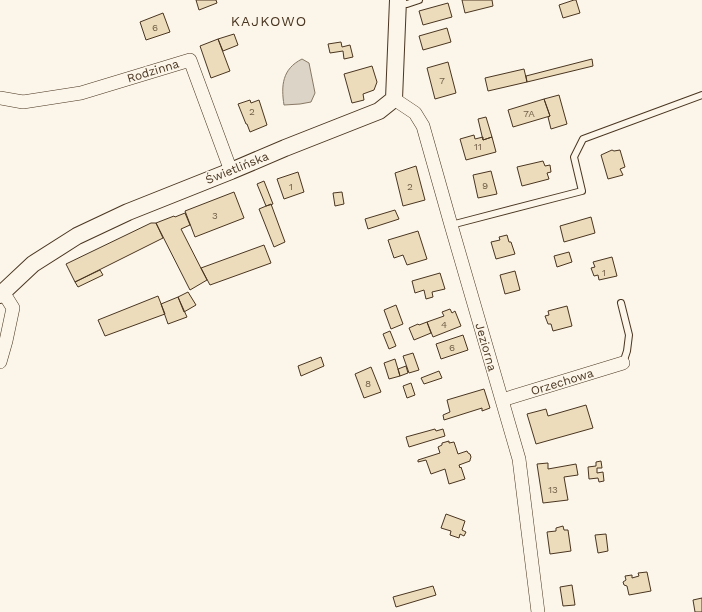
<svg xmlns="http://www.w3.org/2000/svg" width="702" height="612" font-family="'Work Sans',sans-serif">
	<rect width="100%" height="100%" fill="#fbf6e9"/>
	<path fill="#dcd4c6" stroke="#887966" d="M302 59 309 63 315 93 311 102 300 104 284 105C281 86 282 69 302 59Z"/>
	<path fill="#ecdcbc" stroke="#4a3520" d="M196 0H216L217 3 199 10Z
		M462 0H492L493 6 465 13Z
		M574 0H576L580 13 563 18 559 5Z
		M448 3 452 17 423 25 419 11Z
		M163 13 170 32 146 40 140 22Z
		M447 28 451 42 423 50 419 36Z
		M234 34 238 45 223 51 218 39Z
		M218 39 230 71 211 78 200 46Z
		M341 42 342 47 350 45 353 57 344 59 343 51 330 53 328 44Z
		M592 59 593 66 527 82 526 76Z
		M448 62 456 93 435 99 427 68Z
		M372 66 377 82 374 90 363 94 364 100 352 103 344 74Z
		M524 69 527 82 488 91 485 78Z
		M559 95 567 124 551 129 548 117 550 116 544 99Z
		M544 99 550 116 513 127 508 110Z
		M250 100 251 103 259 100 267 125 250 132 247 124H246L238 104Z
		M486 117 492 137 483 140 478 119Z
		M474 135 475 139 483 137V140L492 137 496 152 466 160 460 139Z
		M612 150 614 151 620 150 625 167 620 169 623 175 608 179 601 155Z
		M543 161 545 166 550 165 551 172 547 173 549 179 522 186 517 167Z
		M416 166 425 200 403 206 395 173Z
		M491 171 497 194 478 198 473 175Z
		M298 172 304 192 284 199 277 179Z
		M264 181 273 204 266 206 257 184Z
		M234 192 244 218 195 237 185 211Z
		M342 192 344 204 335 206 333 193Z
		M271 204 285 242 274 247 259 209Z
		M395 210 399 219 368 229 365 219Z
		M185 213 190 225 181 229 207 280 190 290 156 223 174 216 175 217Z
		M591 217 595 233 564 242 560 226Z
		M151 223H156L163 238 75 282 66 264Z
		M418 231 427 259 407 265 403 255 394 258 388 240Z
		M507 235 509 242H511L515 254 496 259 491 242 500 240 499 237Z
		M264 245 271 263 210 285 201 268Z
		M569 252 572 262 557 267 554 256Z
		M612 257 617 276 599 280 598 275 594 276 591 268 595 267 593 262Z
		M100 270 103 275 78 287 75 282Z
		M515 271 520 290 505 294 500 275Z
		M440 273 445 289 432 292 433 297 426 299 424 290 415 293 412 281Z
		M188 292 196 305 184 312 178 297Z
		M158 296 165 314 105 336 98 320Z
		M178 297 187 317 168 324 161 304Z
		M396 305 403 324 391 329 384 310Z
		M567 306 572 326 553 331 551 324H548L545 316 549 315 548 311Z
		M450 309 452 313 455 311 461 326 433 337 427 322 444 316 442 312Z
		M427 322 431 333 414 340 409 328 418 324 419 325Z
		M390 331 396 346 389 349 383 334Z
		M463 335 468 350 441 359 436 344Z
		M413 353 419 370 409 373 403 356Z
		M321 357 324 366 301 376 298 366Z
		M395 359 400 376 389 379 384 363Z
		M406 366 408 373 400 376 398 369Z
		M371 367 381 392 364 398 355 374Z
		M439 371 442 378 424 384 421 378Z
		M411 383 415 395 407 398 403 386Z
		M484 389 490 408 482 411V408L444 420 443 415 450 412 447 400Z
		M586 405 593 428 536 444 527 414 546 409 548 416Z
		M435 429 436 431 443 429 445 436 409 447 406 437Z
		M449 441V443L454 442 458 454 467 451 468 453 470 454 471 457 470 460V461L459 465 460 468 461 467 465 479 449 484 445 469 431 474 426 460 418 462V460L440 453 438 447 442 445V443Z
		M601 461 602 468H597V473L603 472 604 481 599 482 598 478 589 479 588 467 596 466V462Z
		M548 463V469L576 464 578 475 564 477 568 500 543 503 537 464Z
		M446 514 465 521 462 530 466 532 464 536 460 534 459 538 450 535 451 531 441 528Z
		M563 526 564 530H568L571 551 550 554 547 532 556 531V528Z
		M606 534 608 551 598 553 595 535Z
		M647 572 651 591 629 595 627 586 624 585 623 582 626 580 625 576 632 575V578L639 576 638 573Z
		M572 585 575 605 563 606 560 587Z
		M433 586 436 595 396 607 393 597Z
		M702 598V612H695L693 600Z"/>
	<g fill="none" stroke-linecap="round" stroke-linejoin="round">
		<defs>
			<path id="service" d="M399 3 407 4 419 0
				M451 225 582 191 574 157 583 139 702 95
				M621 303 629 335 627 351 623 363"/>
			<path id="minor" d="M0 98 23 102 81 93 190 60 231 171
				M394 99 415 113 423 126 451 225 519 459 538 612
				M0 362 6 341 13 308 3 292
				M502 400 623 363"/>
			<path id="tertiary" d="M0 295 33 264 77 236 128 212 231 171 285 148 379 111 394 99 398 0"/>
		</defs>
		<use href="#service" stroke="#4a3520" stroke-width="8"/>
		<use href="#minor" stroke="#4a3520" stroke-width="14"/>
		<use href="#tertiary" stroke="#4a3520" stroke-width="18"/>
		<use href="#service" stroke="#fbf6e9" stroke-width="6"/>
		<use href="#minor" stroke="#fbf6e9" stroke-width="13"/>
		<use href="#tertiary" stroke="#fbf6e9" stroke-width="16"/>
	</g>
	<g text-anchor="middle" stroke-width="3" stroke-linejoin="round" paint-order="stroke">
		<g font-size="10" fill="#725f47">
			<text x="155" y="31">6</text>
			<text x="442" y="84">7</text>
			<text x="252" y="115">2</text>
			<text x="529" y="117">7A</text>
			<text x="478" y="150">11</text>
			<text x="485" y="189">9</text>
			<text x="291" y="190">1</text>
			<text x="410" y="190">2</text>
			<text x="215" y="219">3</text>
			<text x="604" y="276">1</text>
			<text x="444" y="328">4</text>
			<text x="452" y="351">6</text>
			<text x="368" y="387">8</text>
			<text x="553" y="493">13</text>
		</g>
		<g font-size="12" fill="#4a3520" stroke="#fbf6e9">
			<text transform="translate(153 71) rotate(-17)" y="4">Rodzinna</text>
			<text transform="translate(237 168) rotate(-22)" y="4">Świetlińska</text>
			<text transform="translate(486 347) rotate(74)" y="4">Jeziorna</text>
			<text transform="translate(562 382) rotate(-17)" y="4">Orzechowa</text>
		</g>
		<g font-size="14" letter-spacing="1" fill="#4a3520" stroke="#fbf6e9">
			<text x="269" y="26">KAJKOWO</text>
		</g>
	</g>
</svg>
